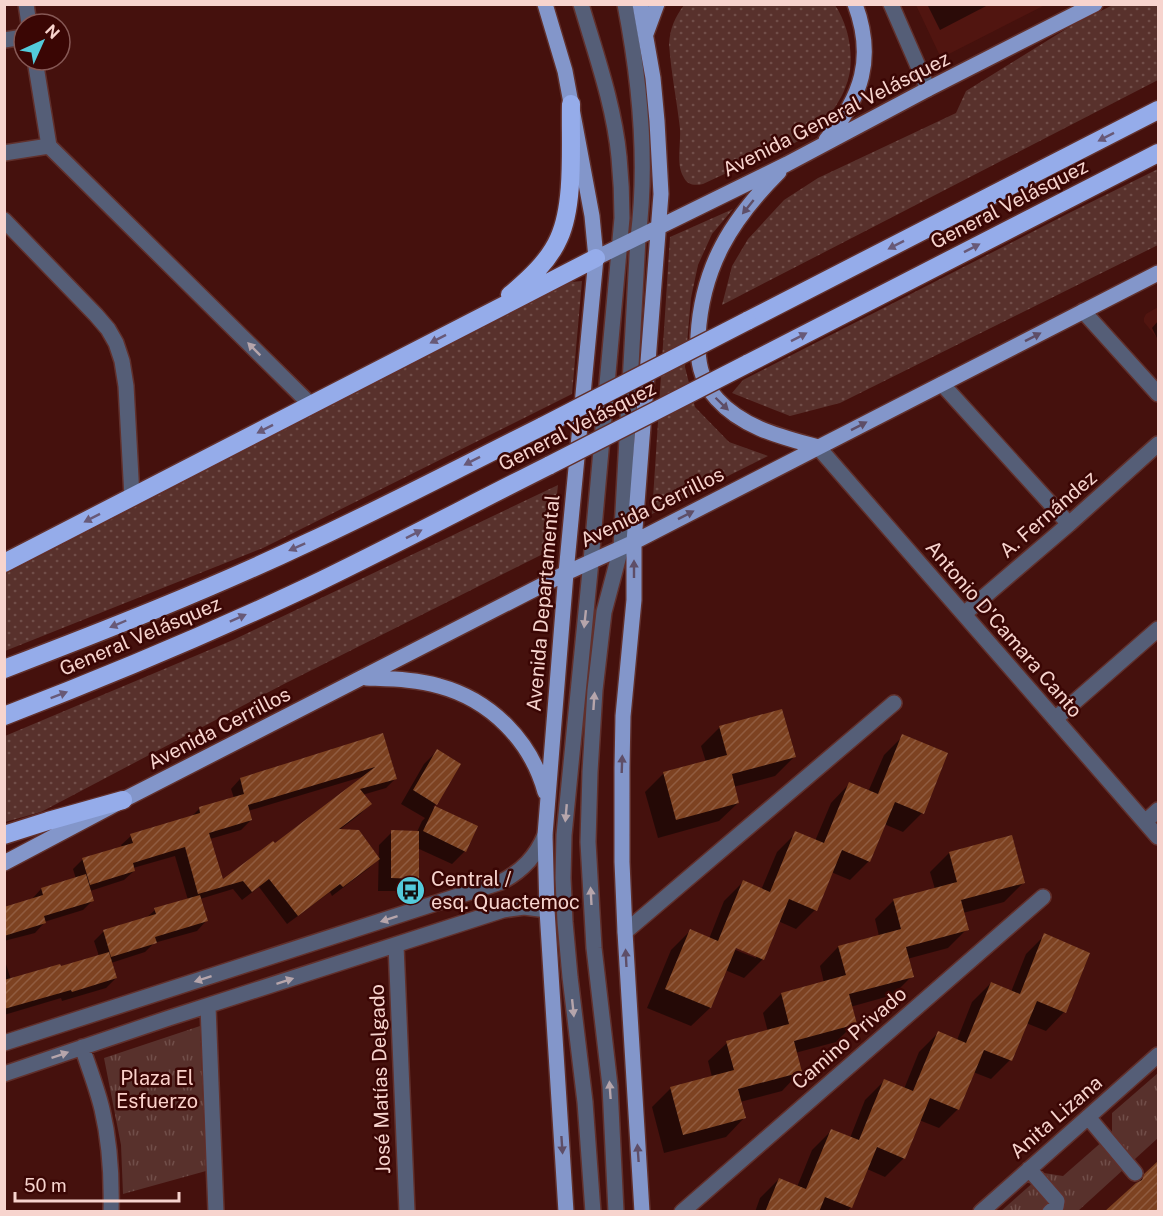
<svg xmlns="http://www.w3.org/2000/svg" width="1163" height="1216" font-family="'Public Sans',sans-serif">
	<defs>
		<pattern id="grass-dots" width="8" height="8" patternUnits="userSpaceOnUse" patternTransform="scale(1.5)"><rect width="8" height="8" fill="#58312c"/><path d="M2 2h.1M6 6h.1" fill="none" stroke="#714e49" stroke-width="1.8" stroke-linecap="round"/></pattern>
		<pattern id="park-tufts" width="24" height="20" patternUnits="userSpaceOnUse" patternTransform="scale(1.5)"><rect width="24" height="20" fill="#58312c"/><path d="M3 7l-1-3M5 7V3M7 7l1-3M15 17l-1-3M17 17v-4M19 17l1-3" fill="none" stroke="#714e49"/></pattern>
		<pattern id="building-hatch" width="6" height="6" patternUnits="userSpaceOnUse" patternTransform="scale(1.5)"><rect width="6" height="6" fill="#7d4221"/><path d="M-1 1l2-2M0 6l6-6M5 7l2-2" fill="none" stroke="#905c40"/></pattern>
	</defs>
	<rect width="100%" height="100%" fill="#45110d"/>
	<path fill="#511510" d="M916 5H1045L941 58Z
		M1158 307V339L1144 322V318L1146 314Z"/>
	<path fill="url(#grass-dots)" d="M1115 4 1158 5V80L722 305 732 266 748 239 784 200 818 178 956 113 966 91 1074 24Z
		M684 5H835C847 23 853 48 850 71 845 100 825 125 800 140 788 147 774 151 762 157 742 166 722 175 703 184 694 186 687 185 683 176 676 164 681 143 680 129 677 101 671 73 669 44 670 28 675 17 684 5Z
		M1158 169V245L840 403 790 416 732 393 743 380 1069 213Z
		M733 209 712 234 698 265 691 298 685 367 695 407 729 442 768 456 652 514 670 237Z
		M582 281 572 394 263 548 5 651V574L571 282Z
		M558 485 551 550 284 684 41 812 5 822V736L233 640Z"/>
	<path fill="url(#park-tufts)" d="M200 1026 206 1171 123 1194 121 1145 104 1058Z
		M1158 1073V1138L1078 1211 1000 1212 1044 1173 1063 1176 1112 1133V1113Z"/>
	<path fill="#0007" fill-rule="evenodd" d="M927 4H990L940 30Z
		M1158 321V340L1152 328Z
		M720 727 794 757 775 776 733 787 738 803 719 821 658 838 645 792 664 773 706 762 701 746Z
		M382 735 396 778 386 788 362 795 370 804 360 814 338 831 378 859 369 868 332 896 330 892 287 924 259 887 242 900 233 889 200 899 206 921 197 931 154 943 145 952 111 963 116 978 106 988 62 1001 61 998 4 1015V958L11 980 99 956 94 941 104 931 146 918 155 910 188 900 175 856 133 868 134 871 124 880 90 891 93 900 83 910 44 922V923L35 933 4 941V908L32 899 41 889 76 879 73 869 83 859 122 847 121 845 131 836 190 818 199 809 234 798 231 789 240 779ZM365 776 274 845 222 881 210 839 241 830 251 820 248 811Z
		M903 736 922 813 903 832 884 824 869 861 850 880 831 872 815 910 796 929 778 921 763 959 744 978 725 970 710 1008 691 1026 647 1008 671 950 690 931 709 939 724 901 743 882 761 890 777 852 796 833 815 841 831 803 849 784 868 792 884 755ZM729 944 756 955V958L728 947Z
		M437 751 436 804 433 807 476 827 465 851 452 864 417 848V878L404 891H378L379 845 392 832H417L422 821 425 818 401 804 424 764Z
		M1011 837 1023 883 1004 902 963 913 967 929 948 948 907 959 912 976 893 995 850 1007 855 1023 836 1042 795 1053 800 1072 782 1091 740 1102 744 1118 726 1137 664 1153 652 1107 671 1088 712 1077 708 1061 727 1043 768 1032 763 1013 781 994 824 983 820 966 838 947 879 936 875 919 894 900 935 889 930 872 949 853Z
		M1045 935 1064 1012 1046 1031 1026 1023 1010 1060 991 1079 973 1072 958 1109 939 1128 919 1120 904 1158 885 1177 867 1169 851 1207 847 1212H755L760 1198 779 1179 797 1187 812 1150 831 1131 850 1138 865 1100 884 1081 904 1089 919 1052 938 1033 957 1040 972 1002 991 983 1011 992 1026 954Z
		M1158 1163V1212H1107L1137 1183Z"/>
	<path fill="url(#building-hatch)" fill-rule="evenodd" d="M782 709 796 757 732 774 739 803 676 820 663 772 727 755 719 726Z
		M383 733 397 779 360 789 372 804 339 829 359 830 380 859 343 887 340 884 298 916 269 879 252 892 243 881 198 894 185 847 133 863 135 871 90 885 82 858 133 843 130 834 200 813 199 807 244 794 240 778ZM375 767 275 843 273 841 223 879 209 833 252 820 248 805Z
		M902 734 948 753 924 814 895 802 870 862 842 850 817 911 789 899 764 960 736 948 711 1008 665 989 690 929 718 941 743 880 770 892 795 831 824 843 849 782 878 794Z
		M437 749 461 764 437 805 413 790Z
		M435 806 478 826 466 852 423 831Z
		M391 830 419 831V879L391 878Z
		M1012 835 1025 883 961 900 969 930 906 947 914 977 849 994 857 1024 794 1041 802 1072 738 1089 746 1118 683 1135 670 1087 734 1070 726 1041 789 1024 781 993 846 975 838 946 901 929 893 899 957 882 949 852Z
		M86 874 94 901 44 916 46 923 4 936V907L43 895 41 888Z
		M200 895 208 921 155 937 157 943 111 957 103 930 156 914 154 908Z
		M1044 933 1090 953 1066 1013 1037 1001 1012 1061 984 1050 959 1110 930 1098 905 1159 877 1147 852 1208 825 1197 819 1212H765L779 1178 806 1189 831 1129 859 1140 884 1079 913 1091 938 1031 966 1043 991 982 1020 994Z
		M109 952 117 978 72 992 71 990 4 1009V980L60 964 61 966Z
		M1158 1161V1212H1104L1136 1183 1142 1180 1144 1174Z"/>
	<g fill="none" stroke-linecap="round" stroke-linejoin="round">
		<defs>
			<path id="minor" d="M26 4 29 24
				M581 4C596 55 614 105 619 157 621 177 622 198 622 218L591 561 564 835 563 878 565 922 570 977 585 1102 593 1212
				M891 4 928 89
				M4 40 24 37
				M49 146 311 405
				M4 153 49 146 35 60
				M4 220 96 315 108 329 116 343 122 361 126 386 132 497
				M1083 311 1158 394
				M942 384 1069 524
				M818 447 1158 837
				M964 614 1069 524 1158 444
				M1055 719 1158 629
				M1145 822 1158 810
				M625 932 894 703
				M396 945 407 1212
				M208 1006 216 1212
				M4 1043 501 882C522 871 536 857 545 835
				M82 1047C89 1068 97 1088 102 1109 110 1143 112 1177 111 1212
				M4 1074 169 1018 503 910 524 907 547 910
				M1088 1117 1135 1173
				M1029 1169 1057 1201 1056 1207 1050 1212
				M616 1212 610 1086 594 948 588 842 590 772 595 690 604 612 621 548 638 238C648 160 640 81 625 4
				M682 1212 1043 897
				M981 1212 1158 1055"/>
			<path id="major" d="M545 4 565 71 592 216 596 258 566 573 545 835 547 910 566 1212
				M640 4 653 78 657 121 661 194 634 542V600L623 716 622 768V862L625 932 642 1212
				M646 34 657 4
				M826 140C862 97 875 58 855 4
				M779 172C731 220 702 267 698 336 697 359 700 381 717 399 743 428 782 437 818 447
				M596 258 787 164 928 89 1095 4
				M366 678C390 679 416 679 439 686 491 700 531 741 545 792
				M4 863 123 800 566 573 634 542 1158 273"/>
			<path id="highway" d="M510 295C529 279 549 261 559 238 575 203 570 143 571 104
				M747 321 1158 110
				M747 364 1158 153
				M4 563 596 258
				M4 669C106 630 208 590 307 543 387 506 465 465 543 426
				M4 716C108 676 210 633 310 586 391 547 470 505 550 465
				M4 835 48 821 123 800"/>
		</defs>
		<use href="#minor" stroke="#61302c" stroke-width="18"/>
		<use href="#major" stroke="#61302c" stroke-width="18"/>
		<use href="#highway" stroke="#61302c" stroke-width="21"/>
		<use href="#minor" stroke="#555e77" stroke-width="15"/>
		<use href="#major" stroke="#8396ca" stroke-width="15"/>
		<use href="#highway" stroke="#95acea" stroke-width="18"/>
		<defs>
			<path id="highway-bridge" d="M543 426 747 321
				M550 465 747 364"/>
		</defs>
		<use href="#highway-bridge" stroke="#61302c" stroke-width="21" stroke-linecap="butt"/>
		<use href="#highway-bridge" stroke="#95acea" stroke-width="18"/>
	</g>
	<defs><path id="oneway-solid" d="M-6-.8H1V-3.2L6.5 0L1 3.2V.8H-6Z" transform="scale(1.5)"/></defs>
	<g fill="#685977">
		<use href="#oneway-solid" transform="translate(1106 137) rotate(153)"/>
		<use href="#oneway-solid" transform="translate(896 245) rotate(153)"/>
		<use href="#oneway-solid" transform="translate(972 248) rotate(-27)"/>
		<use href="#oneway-solid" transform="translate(799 337) rotate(-27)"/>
		<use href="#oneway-solid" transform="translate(438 339) rotate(153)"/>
		<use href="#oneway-solid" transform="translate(265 429) rotate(153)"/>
		<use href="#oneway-solid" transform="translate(472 461) rotate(153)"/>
		<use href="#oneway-solid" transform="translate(92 518) rotate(153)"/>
		<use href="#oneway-solid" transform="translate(414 534) rotate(-27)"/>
		<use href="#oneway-solid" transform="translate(297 547) rotate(156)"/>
		<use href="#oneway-solid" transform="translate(238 618) rotate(-24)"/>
		<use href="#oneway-solid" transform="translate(118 624) rotate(157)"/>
		<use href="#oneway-solid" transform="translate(59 695) rotate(-21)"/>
	</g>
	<g fill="#5e4e67">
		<use href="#oneway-solid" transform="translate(748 207) rotate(129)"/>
		<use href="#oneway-solid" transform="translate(1033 337) rotate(-27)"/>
		<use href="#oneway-solid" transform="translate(722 404) rotate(44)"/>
		<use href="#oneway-solid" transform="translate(859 426) rotate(-27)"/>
		<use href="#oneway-solid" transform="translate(686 515) rotate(-27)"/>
		<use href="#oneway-solid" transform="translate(634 569) rotate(-90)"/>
		<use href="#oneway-solid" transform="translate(622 764) rotate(-88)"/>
		<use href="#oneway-solid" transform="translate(626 958) rotate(-93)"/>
		<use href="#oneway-solid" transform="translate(562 1145) rotate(86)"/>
		<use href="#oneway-solid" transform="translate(638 1153) rotate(-94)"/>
	</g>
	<g fill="#b6a5ab">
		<use href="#oneway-solid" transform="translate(254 349) rotate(-135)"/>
		<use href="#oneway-solid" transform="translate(585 619) rotate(96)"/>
		<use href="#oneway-solid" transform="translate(594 701) rotate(-86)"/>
		<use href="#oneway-solid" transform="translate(566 813) rotate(95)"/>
		<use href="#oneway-solid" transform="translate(591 896) rotate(-93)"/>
		<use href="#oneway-solid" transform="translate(389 919) rotate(162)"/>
		<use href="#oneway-solid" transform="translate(203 979) rotate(162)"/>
		<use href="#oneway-solid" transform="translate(285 981) rotate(-18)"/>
		<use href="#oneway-solid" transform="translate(573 1008) rotate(84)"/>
		<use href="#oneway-solid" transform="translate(60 1055) rotate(-19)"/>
		<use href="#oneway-solid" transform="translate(610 1090) rotate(-94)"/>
	</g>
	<defs>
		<symbol id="bus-disc" viewBox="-11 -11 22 22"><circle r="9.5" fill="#53cbdb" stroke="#3a0604"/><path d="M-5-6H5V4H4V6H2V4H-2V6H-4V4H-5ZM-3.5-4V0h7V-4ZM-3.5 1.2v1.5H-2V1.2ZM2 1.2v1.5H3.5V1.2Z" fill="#111"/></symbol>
	</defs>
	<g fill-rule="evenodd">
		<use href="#bus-disc" x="394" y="874" width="33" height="33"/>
	</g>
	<g text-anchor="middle" stroke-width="5" stroke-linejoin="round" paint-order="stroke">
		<g font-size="20" fill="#f7d4ce" stroke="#3a0604">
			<text transform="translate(836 114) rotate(-27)" y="7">Avenida General Velásquez</text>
			<text transform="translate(1009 204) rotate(-27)" y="7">General Velásquez</text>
			<text transform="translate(577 426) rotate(-27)" y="7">General Velásquez</text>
			<text transform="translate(652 507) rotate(-26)" y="7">Avenida Cerrillos</text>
			<text transform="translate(1048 514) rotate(-41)" y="7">A. Fernández</text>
			<text transform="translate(543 603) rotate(-85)" y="7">Avenida Departamental</text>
			<text transform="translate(1004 629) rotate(49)" y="7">Antonio D'Camara Canto</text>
			<text transform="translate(140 636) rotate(-23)" y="7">General Velásquez</text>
			<text transform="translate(219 728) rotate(-27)" y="7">Avenida Cerrillos</text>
			<text transform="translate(849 1038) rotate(-41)" y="7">Camino Privado</text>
			<text transform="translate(380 1079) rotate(-92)" y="7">José Matías Delgado</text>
			<text transform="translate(1056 1117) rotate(-41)" y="7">Anita Lizana</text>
		</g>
		<g font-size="20" fill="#f7d4ce" stroke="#3a0604" text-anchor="start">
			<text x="431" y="886">Central /<tspan x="431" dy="23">esq. Quactemoc</tspan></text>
		</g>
		<g font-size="20" fill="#fbd1ca" stroke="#3a0604">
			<text x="157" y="1085">Plaza El<tspan x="157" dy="23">Esfuerzo</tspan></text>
		</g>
	</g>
	<rect width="1163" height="1216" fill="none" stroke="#f7d4ce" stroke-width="12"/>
	<g transform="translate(42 42) rotate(45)"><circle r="28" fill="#3a0604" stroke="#865855" stroke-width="1.5"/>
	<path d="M0-4.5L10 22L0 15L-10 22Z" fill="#53cbdb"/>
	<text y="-9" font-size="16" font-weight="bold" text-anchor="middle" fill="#f7d4ce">N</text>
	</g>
	<path d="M15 1192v9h164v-9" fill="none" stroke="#f7d4ce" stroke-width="3"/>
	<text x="24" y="1192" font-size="18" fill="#f7d4ce" stroke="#3a0604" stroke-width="4.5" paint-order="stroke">50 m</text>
</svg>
